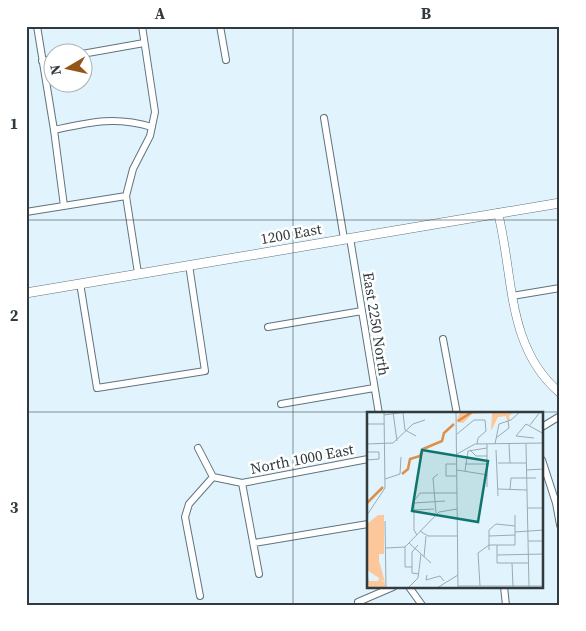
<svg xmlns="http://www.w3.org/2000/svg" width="586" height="631" font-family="'Source Serif 4',serif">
	<rect width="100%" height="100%" fill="#e1f4fd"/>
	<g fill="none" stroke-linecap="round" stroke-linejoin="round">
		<defs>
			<path id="minor" d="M37 26 54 130 64 206
				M220 26 226 60
				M82 54 144 43
				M42 61 52 59
				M324 118 344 239
				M54 130C91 122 115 116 152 127
				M26 212 126 196
				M350 238 379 414
				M138 273 126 196 133 169 150 136 155 112 142 26
				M80 283 97 388 205 371 189 265
				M512 296 560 288
				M268 327 362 311
				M443 339 457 414
				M281 404 374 388
				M542 427 560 416
				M198 448 213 477 242 483 368 459
				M542 460 556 503 560 525
				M242 483 259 574
				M254 543 368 524
				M409 587 422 605
				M504 587 506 605
				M200 596 185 517 189 504 213 477
				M358 602 393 587"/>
			<path id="tertiary" d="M498 213C514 276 506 347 560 393"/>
			<path id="secondary" d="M26 293 560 203"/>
		</defs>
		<use href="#minor" stroke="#5f747d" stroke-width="8"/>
		<use href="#tertiary" stroke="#5f747d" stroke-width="9"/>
		<use href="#secondary" stroke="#5f747d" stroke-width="10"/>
		<use href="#minor" stroke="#fff" stroke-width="6"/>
		<use href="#tertiary" stroke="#fff" stroke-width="8"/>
		<use href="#secondary" stroke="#fff" stroke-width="9"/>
	</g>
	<path fill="none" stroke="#313b3f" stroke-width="1" stroke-opacity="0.55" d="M293 26V605M26 220H560M26 412H560"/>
	<g text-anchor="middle" stroke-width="5" stroke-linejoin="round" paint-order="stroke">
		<g font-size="15" fill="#313b3f" stroke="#fff">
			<text transform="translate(291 234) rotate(-10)" y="5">1200 East</text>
			<text transform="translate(376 324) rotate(81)" y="5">East 2250 North</text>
			<text transform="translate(302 459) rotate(-11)" y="5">North 1000 East</text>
		</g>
	</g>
	<g transform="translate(367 412)">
		<rect width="176" height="176" fill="#e1f4fd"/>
		<path d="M93 0H147L142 4 143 8 140 9 139 4 131 5 124 19 125 1 105 2 96 11 89 10ZM11 103H17V142H12V149L18 170 0 158V112ZM0 159 2 169H11L12 166 18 171V176H0Z" fill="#fcc79b"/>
		<path fill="none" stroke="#db904b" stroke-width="2.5" d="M91 9 105 0M35 62 41 57 43 47 53 44 56 37 75 29 77 21 87 12M0 91 16 75"/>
		<path fill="none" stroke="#9baab1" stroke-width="1" d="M26 0 30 29M89 0 91 176M36 1 38 18 49 24M17 3 39 0M0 12H17M159 12 177 22M163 13 173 0M90 22 107 8H118M149 24 167 26M149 24 159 12M129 26 142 16 141 9M0 32 26 31 46 12 58 8M110 32 111 26 119 19 118 8M128 32 132 12 144 8 153 0M142 32 143 51M159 32 162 176M103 38 109 44H120M129 38 131 84M0 40H12V47L0 48M90 42 108 32 177 31M131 51H159M98 52H121M90 58 121 63M159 58 177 57M98 59 101 39 120 36M89 64H79V52H90M18 67 33 62 34 45M120 75V32M131 77 160 78M143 77 144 66H169M53 81H90M47 91 78 89M161 96H177M47 98 67 97M69 101 66 66 71 62M0 103 18 76 17 0M18 109 19 176M129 112 148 114M53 119 61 124H90M148 120 177 118M50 123 47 118V89L53 81M122 124 148 123M161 129H177M42 131 64 151M51 133 45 140V161L52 162M130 133V151H161M38 135V155H45M19 136 38 135 72 100 90 97M122 138V118L129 112M130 143 177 142M57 145 59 124M145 151 146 175M60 163 59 168 73 164 77 169M91 174H177M113 174 111 141 122 133H148V103M41 176 51 166 54 142M70 176 91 163"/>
		<path fill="#0f766e" fill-opacity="0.15" stroke="#0f766e" stroke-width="2.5" d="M55 38 121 49 111 110 45 99Z"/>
		<rect width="176" height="176" fill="none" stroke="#313b3f" stroke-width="2.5"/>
	</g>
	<rect width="586" height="631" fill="none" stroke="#ffffff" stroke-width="55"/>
	<g transform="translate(68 68) rotate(261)"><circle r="24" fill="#ffffff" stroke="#adb1b2"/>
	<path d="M0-4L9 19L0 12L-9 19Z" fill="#935618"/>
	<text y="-8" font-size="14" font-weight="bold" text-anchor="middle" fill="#313b3f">N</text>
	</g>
	<rect x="28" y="28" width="530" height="576" fill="none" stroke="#313b3f" stroke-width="2"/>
	<g font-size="16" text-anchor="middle" font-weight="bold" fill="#313b3f">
		<text x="160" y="19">A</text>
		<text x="426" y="19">B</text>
		<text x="14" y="129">1</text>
		<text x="14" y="321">2</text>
		<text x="14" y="513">3</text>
	</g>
</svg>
